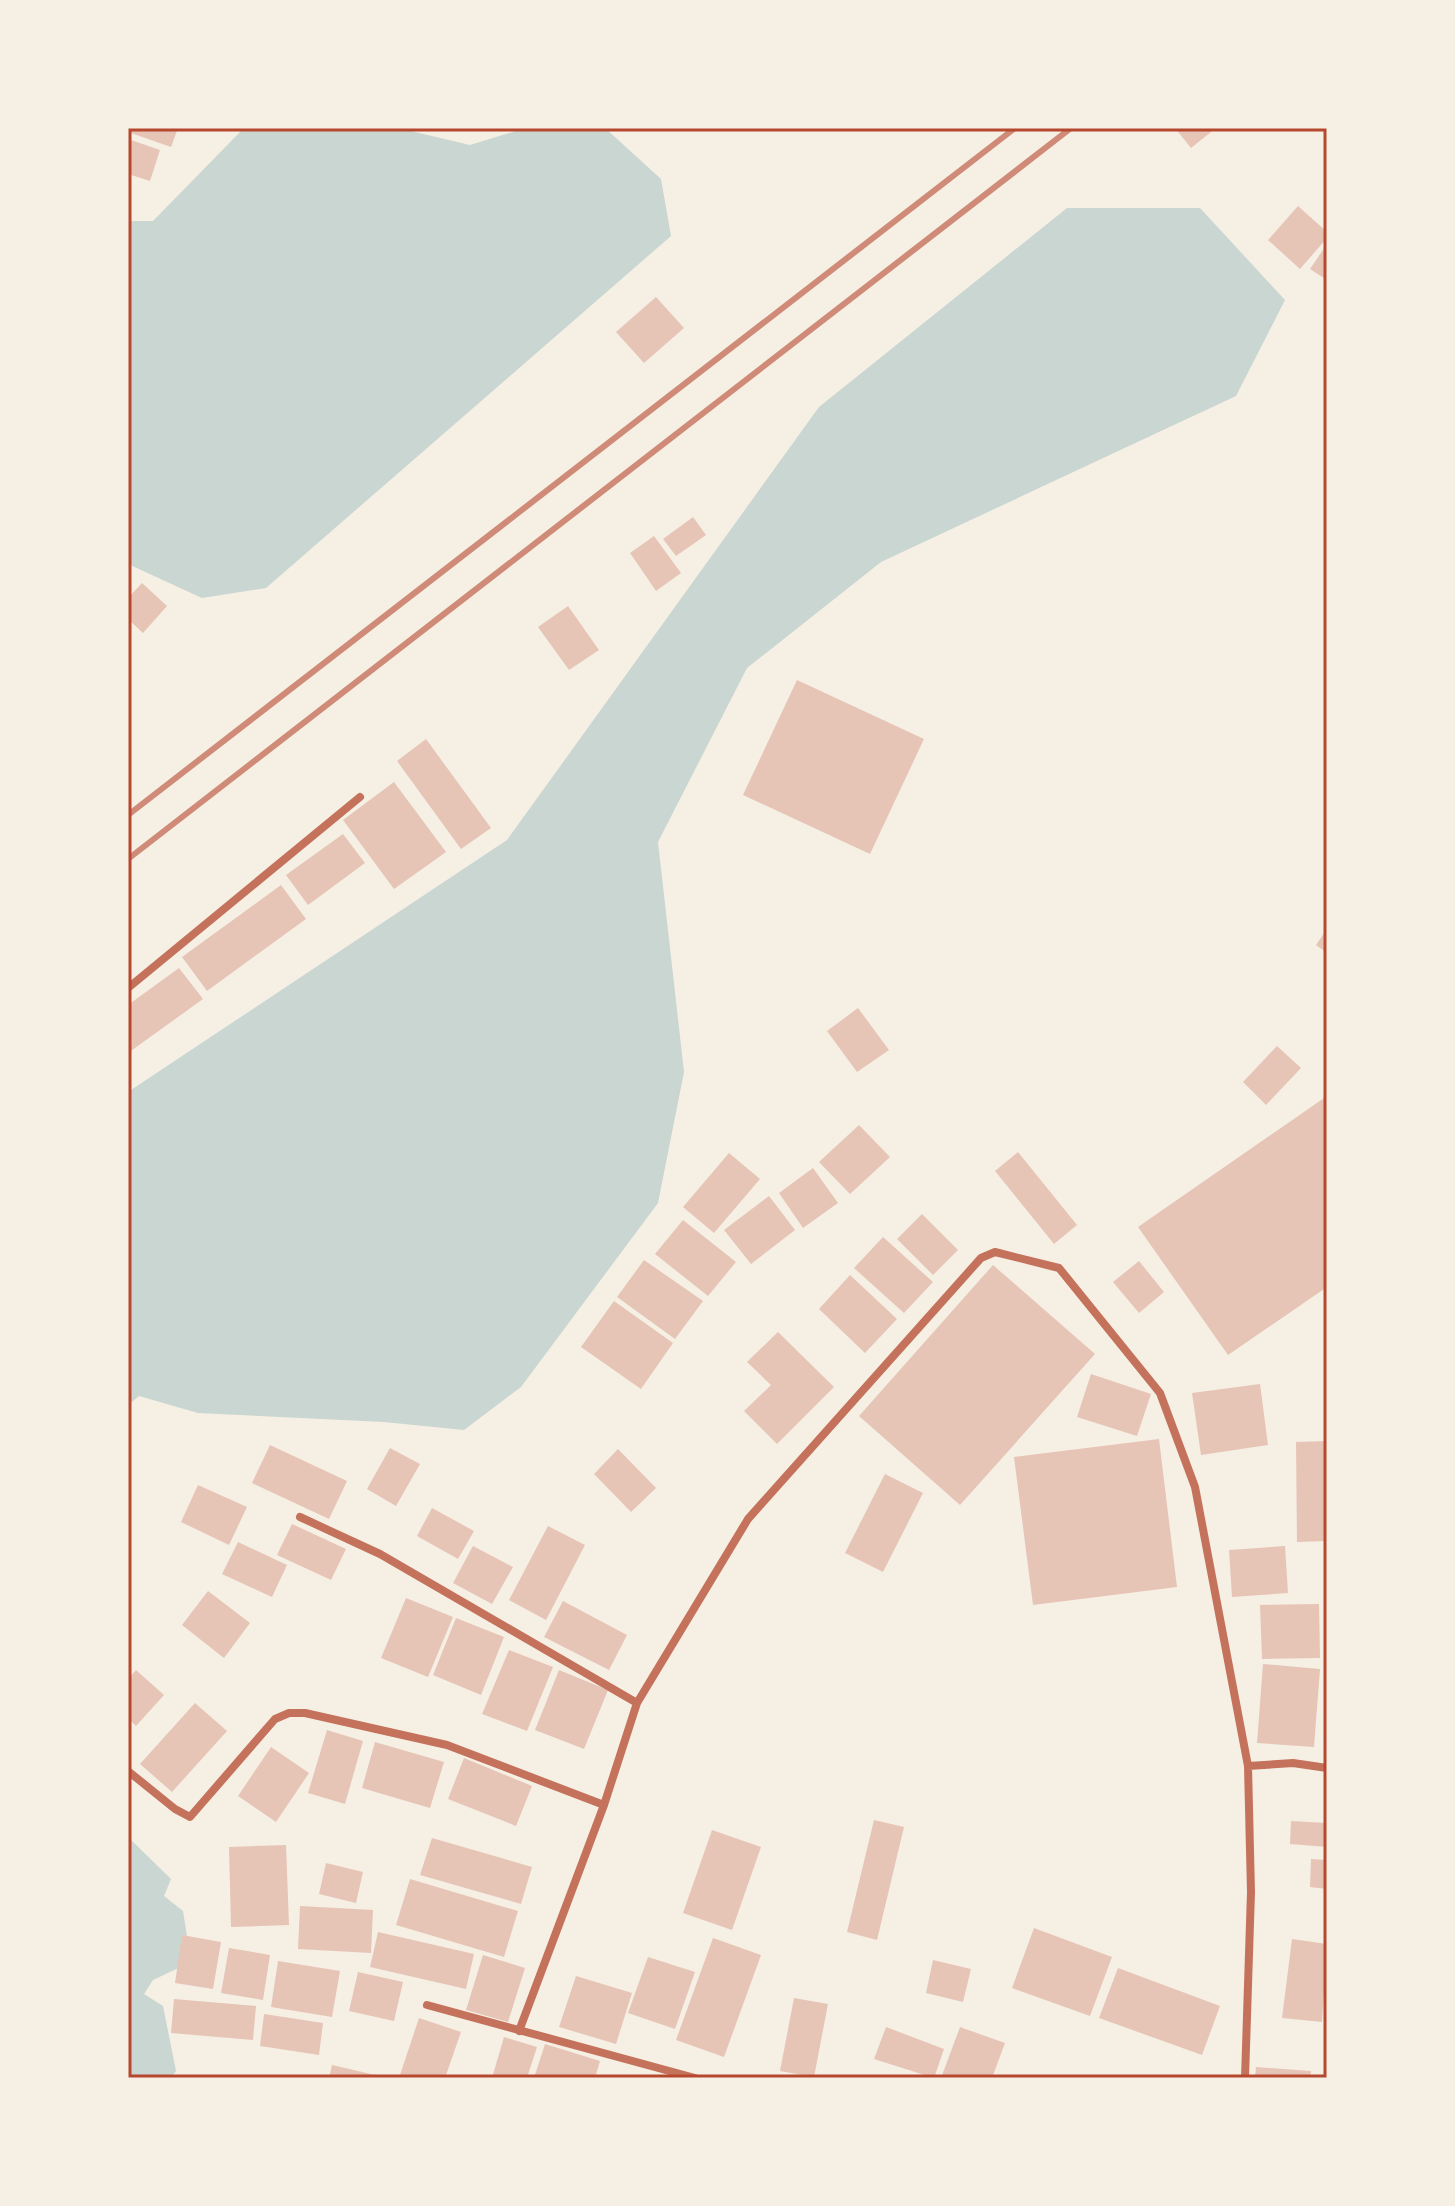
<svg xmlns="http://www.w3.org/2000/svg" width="1455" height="2206" font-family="'Space Grotesk',sans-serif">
	<rect width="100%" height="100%" fill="#f6efe4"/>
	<path fill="#c9d6d2" d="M244 128H398L470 145 526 128H605L661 179 671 236 266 588 202 598 128 564V221H153Z
		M1067 208H1200L1285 300 1236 396 881 562 747 668 658 842 684 1072 658 1203 521 1387 464 1430 384 1422 198 1413 139 1396 128 1405V1092L507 840 819 407Z
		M128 1837 171 1879 164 1896 183 1911 191 1962 153 1980 144 1994 163 2006 176 2071 171 2078H128Z"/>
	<path fill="#e6c5b7" d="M128 128H178L171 147 128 132Z
		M1175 128H1216L1191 148Z
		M131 140 160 150 150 181 128 174Z
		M1298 206 1327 232V238L1300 269 1268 240Z
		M1327 244V280L1310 269Z
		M656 297 684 328 644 363 616 332Z
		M693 517 706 535 676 556 663 539Z
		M654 536 681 573 656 591 630 553Z
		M142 583 167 606 143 633 128 619V598Z
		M568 606 599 650 569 670 538 627Z
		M797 680 924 739 870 854 743 795Z
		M426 739 491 828 461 849 397 761Z
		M394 782 446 852 394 889 343 820Z
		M343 834 365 863 308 905 286 875Z
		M281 885 306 919 207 991 182 957Z
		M1327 929V953L1316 945Z
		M179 968 203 999 128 1053V1005Z
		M858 1008 889 1050 857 1072 827 1031Z
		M1277 1046 1301 1068 1266 1105 1243 1082Z
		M1327 1096V1287L1228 1355 1138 1227Z
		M859 1125 890 1157 850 1194 819 1162Z
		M1018 1152 1077 1225 1054 1244 995 1171Z
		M729 1153 760 1179 714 1233 683 1207Z
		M813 1168 838 1203 803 1228 779 1193Z
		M769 1196 795 1230 751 1264 724 1230Z
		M922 1214 958 1250 933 1275 897 1239Z
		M683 1220 736 1262 708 1296 655 1254Z
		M883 1237 933 1282 904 1313 854 1268Z
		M644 1260 703 1301 675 1339 617 1297Z
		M1139 1261 1164 1292 1139 1313 1113 1282Z
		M993 1265 1095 1354 960 1505 859 1416Z
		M850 1275 897 1319 865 1353 819 1309Z
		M614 1301 673 1343 641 1389 581 1347Z
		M778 1332 834 1387 777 1444 744 1411 771 1385 747 1362Z
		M1091 1374 1151 1394 1137 1436 1077 1417Z
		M1260 1384 1268 1445 1201 1455 1192 1393Z
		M1159 1439 1177 1587 1033 1605 1014 1457Z
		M1327 1441V1541L1297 1542 1296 1442Z
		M270 1445 347 1481 329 1519 252 1483Z
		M390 1448 420 1464 396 1506 367 1489Z
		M618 1449 656 1488 631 1512 594 1474Z
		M885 1474 923 1493 883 1572 845 1553Z
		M198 1485 247 1507 229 1545 181 1522Z
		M432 1508 474 1531 458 1559 417 1536Z
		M292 1524 346 1549 331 1580 277 1555Z
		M548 1526 585 1545 546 1620 509 1600Z
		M238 1542 287 1565 272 1597 222 1574Z
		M473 1546 513 1567 492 1604 453 1583Z
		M1285 1546 1288 1593 1232 1597 1229 1550Z
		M208 1591 250 1623 224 1658 182 1625Z
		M406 1598 453 1617 428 1677 381 1658Z
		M563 1601 627 1635 609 1670 544 1637Z
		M1319 1604 1320 1658 1262 1659 1260 1605Z
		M456 1618 504 1637 481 1695 433 1675Z
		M509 1650 553 1667 527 1731 482 1714Z
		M1263 1664 1320 1669 1314 1747 1257 1743Z
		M136 1670 164 1695 136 1726 128 1718V1679Z
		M559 1670 608 1690 584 1749 535 1730Z
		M195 1703 227 1731 172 1792 140 1764Z
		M327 1730 363 1741 345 1804 308 1793Z
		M375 1742 444 1762 430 1808 362 1788Z
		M271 1747 309 1773 276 1822 238 1796Z
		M464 1758 532 1786 516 1826 448 1799Z
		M874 1820 904 1827 877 1940 847 1932Z
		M1291 1821 1327 1823V1847L1290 1844Z
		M712 1830 761 1847 732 1930 683 1913Z
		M432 1838 532 1867 521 1904 420 1875Z
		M286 1845 289 1925 231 1927 229 1847Z
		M1311 1859 1327 1860V1889L1310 1887Z
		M326 1863 363 1872 356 1903 319 1894Z
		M410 1879 518 1911 504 1957 396 1925Z
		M300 1906 373 1910 371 1953 298 1949Z
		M1034 1928 1112 1957 1090 2016 1012 1988Z
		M378 1932 474 1954 466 1989 370 1967Z
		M182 1935 221 1942 213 1989 175 1983Z
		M713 1938 761 1955 724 2057 676 2040Z
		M1292 1939 1327 1944 1322 2022 1282 2018Z
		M229 1948 270 1955 263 2000 221 1993Z
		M483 1955 525 1968 508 2022 466 2010Z
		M648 1957 695 1972 675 2029 628 2013Z
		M933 1960 971 1969 963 2002 926 1993Z
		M278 1961 340 1971 332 2017 271 2007Z
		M1118 1968 1220 2006 1202 2055 1099 2018Z
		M358 1972 403 1982 394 2021 349 2011Z
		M576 1976 632 1993 616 2044 559 2027Z
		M794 1998 828 2004 814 2077 780 2071Z
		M174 1999 256 2006 253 2040 171 2033Z
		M264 2014 323 2023 319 2055 260 2046Z
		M419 2018 461 2032 445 2078H399Z
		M886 2027 944 2049 934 2078 874 2059Z
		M960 2027 1005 2043 992 2078H941Z
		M504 2037 537 2047 527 2078H492Z
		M545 2044 600 2061 595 2078H534Z
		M332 2065 384 2077V2078H329Z
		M1256 2067 1311 2071 1310 2078H1255Z"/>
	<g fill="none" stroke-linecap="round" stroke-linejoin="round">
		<path stroke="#c5725c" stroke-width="8" d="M128 988 360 797
			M300 1517 380 1554 637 1703
			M1248 1766 1293 1763 1327 1768
			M128 1771 175 1809 190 1817 275 1719 289 1713H305L447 1745 604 1805
			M427 2005 695 2078
			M519 2031 604 1805 637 1703 748 1519 981 1258 995 1252 1059 1268 1160 1393 1195 1487 1248 1766 1251 1892 1245 2078"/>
		<path stroke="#cf8b77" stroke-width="6" d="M128 815 1015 128
			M128 859 1071 128"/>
	</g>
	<rect width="1455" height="2206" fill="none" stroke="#f6efe4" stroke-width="260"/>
	<rect x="130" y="130" width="1195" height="1946" fill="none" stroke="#b5482f" stroke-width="3"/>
</svg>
